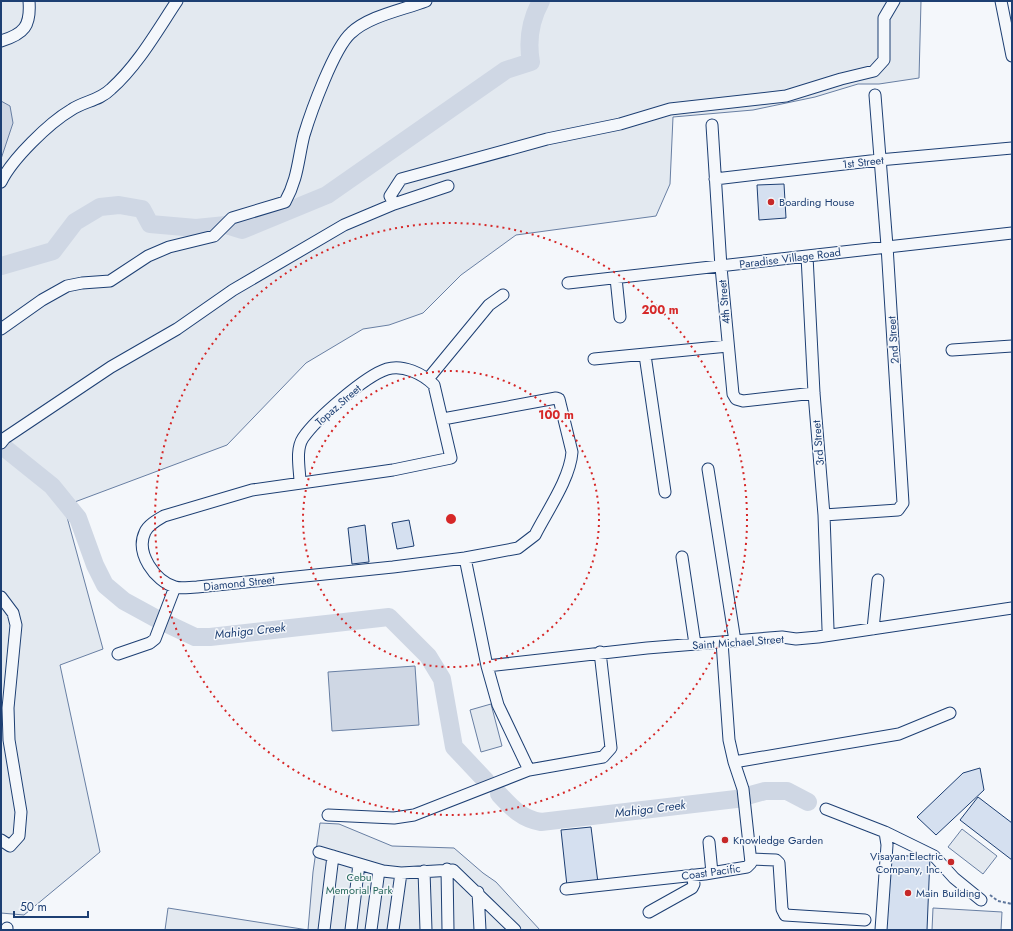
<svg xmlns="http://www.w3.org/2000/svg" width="1013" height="931" font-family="Jost,sans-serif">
	<rect width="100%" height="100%" fill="#f4f7fb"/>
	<path fill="#e3e9f0" stroke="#687fa3" d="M1 1H921L919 78 879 84H858L815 97 753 110 673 117 670 184 656 216 516 235 461 275 423 313 389 325 363 329 306 363 227 445 64 506 103 649 60 665 100 852 24 915 1 913Z
		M491 704 502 746 481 752 470 710Z
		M320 823 339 824 392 846 454 848 483 873 496 882 540 930H165L168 908 308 930 313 872Z
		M962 829 997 856 983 874 948 847Z"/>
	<path fill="#e3e8f0" stroke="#687fa3" d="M933 908 1002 912 1001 930H932Z"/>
	<path fill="#cfd7e4" stroke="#687fa3" d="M1 101 10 106 13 123 1 159Z
		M415 666 419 725 332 731 328 672Z"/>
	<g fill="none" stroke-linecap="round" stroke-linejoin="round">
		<path stroke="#cfd7e4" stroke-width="18" d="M1 266 53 251 75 222 100 207 119 205 142 209 150 224 196 228 226 225 242 230 327 195 506 70 531 62C527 40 530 21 541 1
			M1 445 52 486 78 518 95 565 105 585 124 601 157 619 195 637H210L389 617 428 656 442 679 454 747 486 781
			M499 794C512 808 522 819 541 822L736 799 765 791H787L808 802"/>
	</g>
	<path fill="#d5e0f0" stroke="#1d3f73" d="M784 184 786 218 759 220 757 185Z
		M409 520 414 546 397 549 392 523Z
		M365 525 369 562 352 564 348 528Z
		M980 768 984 790 936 835 917 817 963 773Z
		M978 797 1012 823V860L960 820Z
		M591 827 598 883 567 886 561 830Z
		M889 855 930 857 927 930H885Z"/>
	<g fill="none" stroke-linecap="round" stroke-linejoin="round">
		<defs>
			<path id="minor" d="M1001 1 1012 56
				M1 41C24 34 31 26 29 1
				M712 125 721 267 733 394 736 399 743 401 814 393
				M715 179 879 160 1012 148
				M1 182C12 159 49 123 71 110 84 101 99 101 111 89 138 65 157 31 177 1
				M394 204 448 186
				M807 256 814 393 824 515 828 629
				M616 278 620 317
				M568 283 1012 233
				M1 329 42 300 67 286 82 283 110 281 148 256 169 247 214 236 232 218 285 202C298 179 298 159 304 135 311 112 334 48 351 33 369 16 402 10 426 1
				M952 350 1012 346
				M645 355 665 492
				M594 359 728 346
				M428 379 489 305 503 295
				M1 443 5 438 111 367 177 329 233 290 344 225 394 204 390 196 401 179 547 139 620 124 670 109 786 96 841 79 874 71 884 60V18L894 1
				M708 469 735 641
				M300 483C300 470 295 450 303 438 316 419 365 376 387 369 403 364 423 374 434 385L451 458 393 470 252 490 164 516C157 520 148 525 145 532 135 553 155 581 175 587 181 589 190 587 197 587L393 567 465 558 518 548 535 535C547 511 570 479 572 452L559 399 556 398 443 419
				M824 515 898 510 903 503 887 246 875 95
				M682 557 695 644
				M465 558 487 666 498 705 529 770
				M1 597 13 613 16 625 8 708 9 740 21 812 19 836 10 846 1 840
				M873 629 878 580
				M118 654 150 643 155 639 175 587
				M487 666 647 648 782 637 796 639 818 637 1012 608
				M734 762 899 734 950 713
				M826 809 885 832
				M328 815 394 818 414 815 529 770 603 757 611 748 600 652
				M709 842 712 873
				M319 852 383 871 401 873 453 870 515 930
				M751 859 776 860 779 863 782 909 785 915 865 920
				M447 869 448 930
				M424 871 426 930
				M566 889 705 874 747 867 751 863 743 789 734 762 729 740 722 642
				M478 892 480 930
				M649 912 692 888 694 884 692 875
				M7 928V930
				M324 930 333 856
				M351 930 359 864
				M371 930 379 870
				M393 930 401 873
				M881 930 887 845 885 832 934 856 954 878 981 900"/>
		</defs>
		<use href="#minor" stroke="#1d3f73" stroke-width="13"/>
		<path stroke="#5e769c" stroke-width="2" stroke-dasharray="3 2" stroke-linecap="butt" d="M990 895 998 901 1012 904"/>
		<use href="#minor" stroke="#f4f7fb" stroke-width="11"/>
	</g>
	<g fill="none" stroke="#d62828" stroke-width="2" stroke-dasharray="2 4">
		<circle cx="451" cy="519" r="148"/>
		<circle cx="451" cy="519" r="296"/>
	</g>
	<g fill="#c62828" stroke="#f4f7fb" stroke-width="1.5">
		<circle cx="771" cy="202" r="4"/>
		<circle cx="725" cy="840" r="4"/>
		<circle cx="951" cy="862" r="4"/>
		<circle cx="908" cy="893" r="4"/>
	</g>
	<g text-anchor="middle" stroke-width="3" stroke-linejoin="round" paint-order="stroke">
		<g font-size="11" fill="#1d3f73" stroke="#f4f7fb">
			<text transform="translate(863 162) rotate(-6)" y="4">1st Street</text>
			<text transform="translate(790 258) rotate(-7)" y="4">Paradise Village Road</text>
			<text transform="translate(724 302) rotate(-95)" y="4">4th Street</text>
			<text transform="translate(893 340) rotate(-94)" y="4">2nd Street</text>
			<text transform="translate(338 405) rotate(-41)" y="4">Topaz Street</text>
			<text transform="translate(818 443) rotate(-95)" y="4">3rd Street</text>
			<text transform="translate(239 583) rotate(-6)" y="4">Diamond Street</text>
			<text transform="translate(738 642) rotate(-4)" y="4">Saint Michael Street</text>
			<text transform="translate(711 872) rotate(-8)" y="4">Coast Pacific</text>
		</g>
		<g font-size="11" fill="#1d3f73" stroke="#f4f7fb" text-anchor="start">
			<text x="779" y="206">Boarding House</text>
			<text x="733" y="844">Knowledge Garden</text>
			<text x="943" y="860" text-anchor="end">Visayan Electric<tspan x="943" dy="13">Company, Inc.</tspan></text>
			<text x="916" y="897">Main Building</text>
		</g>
		<g font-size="11" fill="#2c6c60" stroke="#f4f7fb">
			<text x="359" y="881">Cebu<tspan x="359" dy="13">Memorial Park</tspan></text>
		</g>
		<g font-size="12" font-style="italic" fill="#1d3f73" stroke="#f4f7fb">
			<text transform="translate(250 631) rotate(-6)" y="4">Mahiga Creek</text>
			<text transform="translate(650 809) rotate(-7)" y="4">Mahiga Creek</text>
		</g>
	</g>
	<circle cx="451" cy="519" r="6" fill="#d62828" stroke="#f4f7fb" stroke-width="2"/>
	<g font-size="12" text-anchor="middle" font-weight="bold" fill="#d62828" stroke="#f4f7fb" stroke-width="3" stroke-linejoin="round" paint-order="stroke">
		<text x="660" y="314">200 m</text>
		<text x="556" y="419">100 m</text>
	</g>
	<rect width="1013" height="931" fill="none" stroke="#1d3f73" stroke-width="4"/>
	<path d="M14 911v6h74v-6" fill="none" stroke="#1d3f73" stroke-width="2"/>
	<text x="20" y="911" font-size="12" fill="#1d3f73" stroke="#f4f7fb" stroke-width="3" paint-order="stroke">50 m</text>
</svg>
